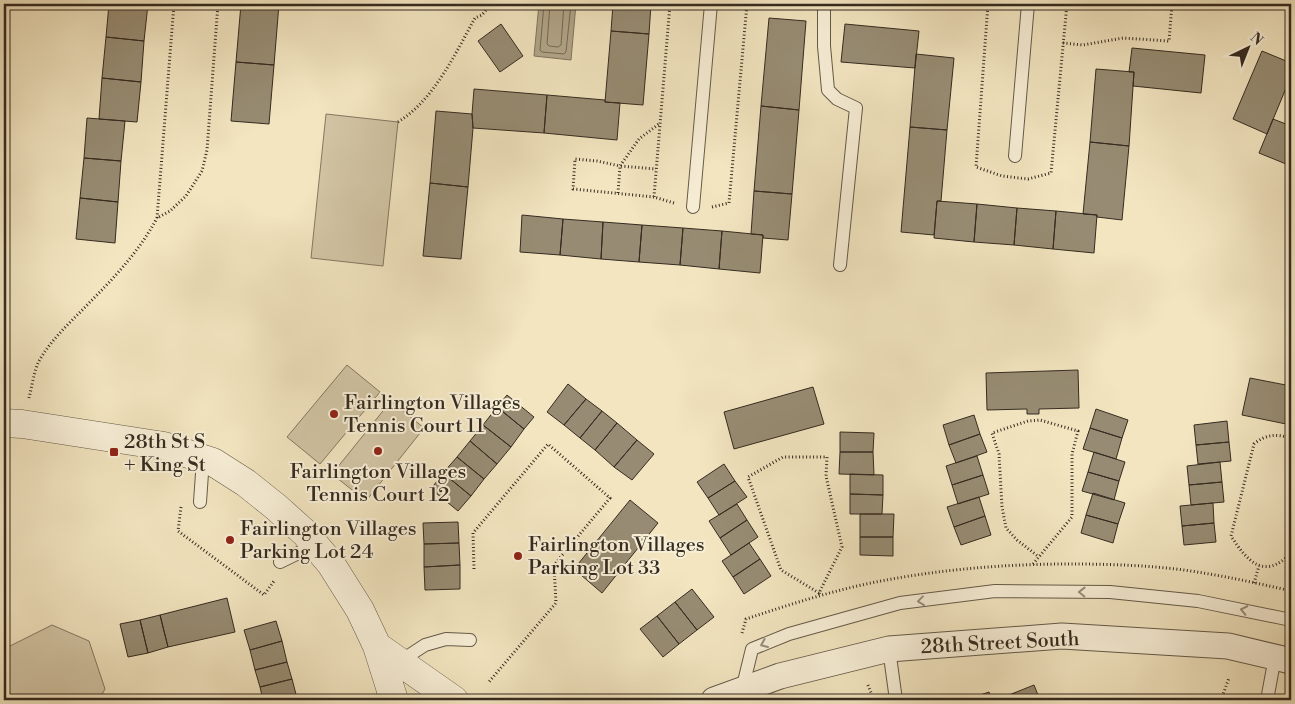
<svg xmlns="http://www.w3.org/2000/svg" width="1295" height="704" font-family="'Libre Bodoni',serif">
	<rect width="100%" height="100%" fill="#f2e5c0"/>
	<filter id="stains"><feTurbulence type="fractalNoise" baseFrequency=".004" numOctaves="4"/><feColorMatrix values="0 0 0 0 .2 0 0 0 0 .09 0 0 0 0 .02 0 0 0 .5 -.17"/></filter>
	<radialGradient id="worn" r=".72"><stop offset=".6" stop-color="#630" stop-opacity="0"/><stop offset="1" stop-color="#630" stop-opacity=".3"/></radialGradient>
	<path fill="#d2c5a5" stroke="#847862" d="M326 114 398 122 383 266 311 258Z
		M347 365 380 392 320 464 287 437Z
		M391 401 424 428 366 501 332 474Z
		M52 625 89 641 105 689 99 700H4V662L10 646Z"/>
	<path fill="#b2a68a" stroke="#807560" d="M539 4H576L571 60 534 56Z"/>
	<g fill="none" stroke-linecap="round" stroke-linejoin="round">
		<path stroke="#746855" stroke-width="1" d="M544 4 540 50 542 52 564 54 566 52 571 4
			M550 4 547 44 549 46 558 47 561 45 564 4"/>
	</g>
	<path fill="#978c73" stroke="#352b20" d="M109 4H148L144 41 106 37Z
		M241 4H279L274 65 236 62Z
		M613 4H651L649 34 611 31Z
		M769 18 806 21 799 110 761 106Z
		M501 24 523 56 500 72 478 41Z
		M845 24 919 31 915 68 841 62Z
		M611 31 649 34 643 105 605 102Z
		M106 37 144 41 141 82 102 78Z
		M1132 48 1205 55 1201 93 1133 86 1134 72H1129Z
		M1262 51 1291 63V76L1267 134 1233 119Z
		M916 54 954 58 947 130 910 127Z
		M236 62 274 65 269 124 231 121Z
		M1096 69 1134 72 1129 146 1090 142Z
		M102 78 141 82 137 122 99 119Z
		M474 89 547 95 544 133 473 128 472 114Z
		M547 95 605 100V102L620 103 617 140 544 133Z
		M761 106 799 110 792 194 754 191Z
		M436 111 472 114 473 128 468 187 430 183Z
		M87 118 125 121 121 161 84 158Z
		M1273 119 1291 126V166L1259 153Z
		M910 127 947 130 941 201H937L934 235 901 232Z
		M1090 142 1129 146 1122 220 1097 217V215L1083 214Z
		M84 158 121 161 118 202 80 198Z
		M430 183 468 187 461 259 423 256Z
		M754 191 792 194 788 240 763 238V235L751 234Z
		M80 198 118 202 115 243 76 239Z
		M937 201 977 204 974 242 934 238Z
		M977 204 1017 208 1014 245 974 242Z
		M1017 208 1056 211 1053 249 1014 245Z
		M1056 211 1097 215 1094 253 1053 249Z
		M522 215 563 219 560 255 520 252Z
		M563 219 603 222 601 259 560 255Z
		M603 222 642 225 639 262 601 259Z
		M642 225 683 228 680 265 639 262Z
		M683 228 722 231 719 269 680 265Z
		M722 231 763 235 760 273 719 269Z
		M1078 370 1079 408 1039 409V414H1027V409L987 410 986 373Z
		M1250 378 1291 386V425L1242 415Z
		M568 384 586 399 564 425 547 412Z
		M813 387 824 424 734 449 724 412Z
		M507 395 534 417 524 429 497 407Z
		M586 399 602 411 580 438 564 425Z
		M497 407 524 429 511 447 483 425Z
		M1096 409 1128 420 1122 438 1090 428Z
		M602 411 617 423 595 450 580 438Z
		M974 415 980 434 949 445 943 425Z
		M1227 421 1229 442 1196 445 1194 425Z
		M617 423 637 440 614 467 595 450Z
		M483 425 511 447 497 464 470 441Z
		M1090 428 1122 438 1116 459 1083 449Z
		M840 432 874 433 873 452H840Z
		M980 434 987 452 956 463 949 445Z
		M637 440 654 454 632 480 614 467Z
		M470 441 497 464 484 479 457 457Z
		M1229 442 1231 461 1198 464 1196 445Z
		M840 452H873L874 475 839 474Z
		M1094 452 1125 462 1119 481 1088 472Z
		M977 456 983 475 952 485 946 466Z
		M457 457 484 479 471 496 443 473Z
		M1220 462 1222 482 1189 485 1187 466Z
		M724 464 735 481 708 498 697 482Z
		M1088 472 1119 481 1114 500 1082 491Z
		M443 473 471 496 458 511 431 489Z
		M850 474 883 475V495L850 494Z
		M983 475 989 494 958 504 952 485Z
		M735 481 747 497 719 515 708 498Z
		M1222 482 1224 502 1191 505 1189 485Z
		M1093 493 1125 503 1118 524 1086 515Z
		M850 494 883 495 882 514H850Z
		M979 497 985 516 954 527 947 507Z
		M630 500 658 523 602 593 574 569Z
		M1213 503 1214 523 1182 526 1180 506Z
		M737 504 747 520 720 538 709 521Z
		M860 514H894L893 537H860Z
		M1086 515 1118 524 1113 543 1081 533Z
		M985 516 991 535 961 545 954 527Z
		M747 520 758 537 731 555 720 538Z
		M458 522 459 543 424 544 423 523Z
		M1214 523 1216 542 1184 545 1182 526Z
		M860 537H893V556L860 555Z
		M459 543 460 565 424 567V544Z
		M749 543 760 559 733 577 722 561Z
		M760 559 771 576 744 594 733 577Z
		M460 565V589L425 590 424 567Z
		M692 589 714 617 697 630 675 602Z
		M227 598 235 632 168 647 160 615Z
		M675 602 697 630 679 644 657 616Z
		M160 615 168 647 148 653 140 620Z
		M657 616 679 644 663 657 640 629Z
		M140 620 148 653 128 657 120 624Z
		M276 621 282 641 250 650 244 630Z
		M282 641 287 662 255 670 250 650Z
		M287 662 292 679 260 687 255 670Z
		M292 679 297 698 290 700H263L260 687Z
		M1034 685 1040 700H1016L1014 693Z
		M989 692 992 700H972L971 698Z
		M1014 693 1016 700H995Z
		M311 695 312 700H290L297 698Z"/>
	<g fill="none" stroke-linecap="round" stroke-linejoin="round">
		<defs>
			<path id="service" d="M824 4V46L828 90 837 99 856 108 840 265
				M1015 156 1028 4
				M693 207 711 4
				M200 502 203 459
				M280 562 315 545
				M889 649 896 700
				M399 662 425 645 446 639 470 640
				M742 690 752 649 789 634 900 603 995 591 1110 592 1198 601 1291 620
				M1267 700 1275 657"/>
			<path id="minor" d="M714 700 780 676 889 649 1062 636 1228 646 1291 661"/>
			<path id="tertiary" d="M4 423 22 424 164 446 213 462 246 483 276 507 305 533 331 564 360 610 377 646 394 700
				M377 646 454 700"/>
		</defs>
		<use href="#service" stroke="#645a48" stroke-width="14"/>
		<use href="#minor" stroke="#645a48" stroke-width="27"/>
		<use href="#tertiary" stroke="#645a48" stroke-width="29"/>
		<path stroke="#352b20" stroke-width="3" stroke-dasharray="1 2.5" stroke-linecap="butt" d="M174 4 157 218 170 211 186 196 202 171 207 150 218 4
			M670 4 654 197 674 203
			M988 4 976 167 1002 176 1028 179 1051 173 1067 4
			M1063 43 1083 45 1123 38 1169 41 1172 4
			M398 122C434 100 455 54 475 18L482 15 491 4
			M618 193 620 166 656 169
			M654 197 573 189 575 159 597 161 620 166 639 139 660 123
			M712 207 729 203 747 4
			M29 398C32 386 34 371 39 361 52 338 72 321 90 302 115 277 140 250 157 218
			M1291 438C1276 434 1266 434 1254 444L1231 536C1247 561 1264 581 1291 553
			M181 507 178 531 264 595 274 581
			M1033 564 1072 517V454L1078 431 1040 420 1028 421 992 433 999 454 1002 507 1006 528 1017 540 1039 557
			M474 569 473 533 548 444 610 498 554 565 556 603 488 683
			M1254 583 1259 566
			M819 593 781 570 748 477 783 457H827L826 476 842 547 819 593 820 595
			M742 633 746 619C785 606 825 593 866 584 933 570 1001 564 1070 564 1105 564 1140 565 1176 569 1215 574 1253 582 1291 591
			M868 685 874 700
			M1221 700 1229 678"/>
		<use href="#service" stroke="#f7eed6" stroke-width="12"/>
		<use href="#minor" stroke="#f7eed6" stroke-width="25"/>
		<use href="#tertiary" stroke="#f7eed6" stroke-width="28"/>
	</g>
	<defs><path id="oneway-chevron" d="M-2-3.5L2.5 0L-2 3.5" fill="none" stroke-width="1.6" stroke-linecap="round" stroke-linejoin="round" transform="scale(1.25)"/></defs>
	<g stroke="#968c7b">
		<use href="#oneway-chevron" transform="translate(1082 592) rotate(-179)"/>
		<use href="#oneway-chevron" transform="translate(921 601) rotate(173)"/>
		<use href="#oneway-chevron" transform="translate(1244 610) rotate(-168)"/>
		<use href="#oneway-chevron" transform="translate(764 644) rotate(157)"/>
	</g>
	<g fill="#8f2418" stroke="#f7eed6" stroke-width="2">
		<circle cx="334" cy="414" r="5"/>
		<circle cx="378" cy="451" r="5"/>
		<rect x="109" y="447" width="10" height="10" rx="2.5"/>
		<circle cx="230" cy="540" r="5"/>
		<circle cx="518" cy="556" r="5"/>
	</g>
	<g text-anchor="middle" stroke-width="4" stroke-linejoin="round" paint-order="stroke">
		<g font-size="20" fill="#352b20" stroke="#f7eed6" text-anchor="start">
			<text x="344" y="409">Fairlington Villages<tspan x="344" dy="23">Tennis Court 11</tspan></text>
			<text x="124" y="448">28th St S<tspan x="124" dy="23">+ King St</tspan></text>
			<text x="378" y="478" text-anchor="middle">Fairlington Villages<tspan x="378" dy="23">Tennis Court 12</tspan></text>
			<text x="240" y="535">Fairlington Villages<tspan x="240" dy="23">Parking Lot 24</tspan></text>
			<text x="528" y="551">Fairlington Villages<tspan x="528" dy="23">Parking Lot 33</tspan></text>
		</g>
		<g font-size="20" fill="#352b20" stroke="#f7eed6">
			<text transform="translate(1000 642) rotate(-3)" y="7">28th Street South</text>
		</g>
	</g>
	<rect width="1295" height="704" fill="none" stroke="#f2e5c0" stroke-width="20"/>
	<rect x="5" y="5" width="1285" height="694" fill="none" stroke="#352b20" stroke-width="2.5"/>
	<rect x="10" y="10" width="1275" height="684" fill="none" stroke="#352b20"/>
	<g transform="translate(1248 48) rotate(43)" stroke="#f7eed6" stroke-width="4" paint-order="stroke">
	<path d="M0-4L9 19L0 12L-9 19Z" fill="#352b20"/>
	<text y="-8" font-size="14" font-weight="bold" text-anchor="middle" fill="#352b20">N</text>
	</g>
	<rect width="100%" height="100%" filter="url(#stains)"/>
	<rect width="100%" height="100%" fill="url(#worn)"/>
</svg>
